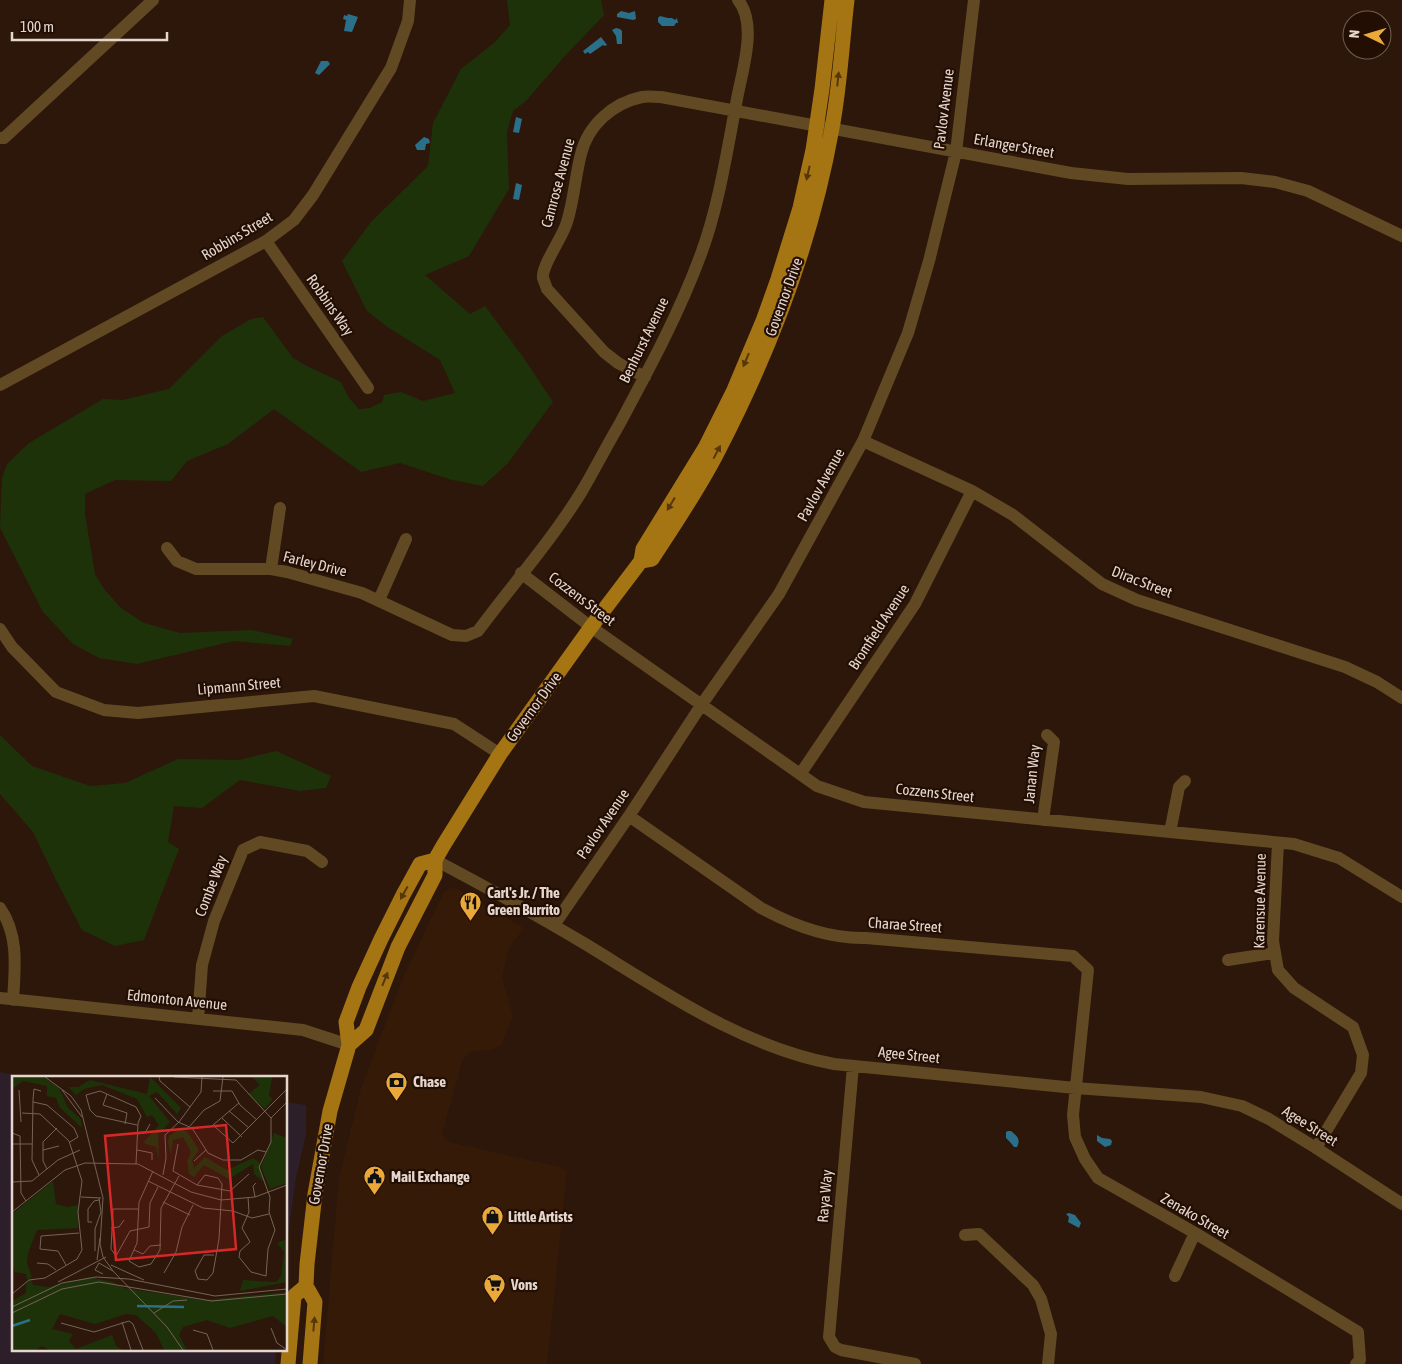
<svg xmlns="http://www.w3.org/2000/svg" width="1402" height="1364" font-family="'Asap Condensed',sans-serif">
	<rect width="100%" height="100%" fill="#2c170a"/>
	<path fill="#351a08" d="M453 887 524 928 509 948 502 977 513 1016 502 1044 494 1049 471 1052 463 1059 442 1134 449 1142 560 1167 567 1171 547 1364H323L339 1178 361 1088 404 975 444 892Z"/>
	<path fill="#2d1f2a" d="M0 1072 31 1078H14V1350H276L275 1364H0Z
		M286 1102 306 1105V1134L296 1178 286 1250Z"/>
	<path fill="#1e320a" d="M507 0H601L604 15 563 58 526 101 513 111 507 132 509 189 469 256 425 275 470 314 485 306 523 357 553 402 508 463 483 486 452 480 400 463 361 472 274 409 228 444 187 461 171 481 115 480 85 494V514L95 574 104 589 121 608 144 623 180 633 252 630 293 639 290 646 234 641 137 664 99 658 73 644 43 612 0 528 2 478 7 464 29 443 103 399 122 400 169 389 222 336 251 319 263 317 293 358 305 365 341 382 349 398 359 409 370 408 382 402 384 395 401 392 423 401 455 393 440 360 389 328 367 311 342 261 371 222 428 166 433 123 461 69 494 43 510 25Z
		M0 735 32 766 90 786 125 783 178 759 239 760 276 751 331 776 326 788 300 791 240 780 202 808 174 806 168 842 179 849 144 940 115 946 82 930 56 880 33 832 0 794Z"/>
	<path fill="#2b708a" d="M621 11 629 13 635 11 636 19 633 20 617 17V14Z
		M348 14 358 17 352 32 344 31 346 20 343 19 344 15 347 16Z
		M660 16 668 18H672L675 20 677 18 678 23H676L674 26H662L658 22V18Z
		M616 28 620 29 622 31V44H617L616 36 612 30Z
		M601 37 607 45 605 46 603 45 590 54 588 52 585 54 583 51Z
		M321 61H328L330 64 319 75 315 73Z
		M516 117 522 119 519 133 513 132Z
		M424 137 429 139 430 143 426 144 425 150H417L415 145Z
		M516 183 522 185 519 200 513 199Z
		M1008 1131H1011C1017 1136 1021 1139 1017 1147H1014L1010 1142 1006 1138V1132Z
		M1097 1135 1102 1138 1110 1139 1112 1141 1111 1145 1105 1147 1097 1141Z
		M1069 1213 1075 1215 1081 1223 1079 1228 1068 1222 1069 1217 1066 1214Z"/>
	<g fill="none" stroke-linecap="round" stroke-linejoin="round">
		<path stroke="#614923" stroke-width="12" d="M0 138H4L153 0
			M266 241 368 388
			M645 377 618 363 604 352 547 289C546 286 544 281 543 278 541 266 563 237 567 222 574 200 575 177 581 154 588 125 613 103 642 97 648 96 655 97 661 97L1071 173 1128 179 1241 178 1275 182 1308 191 1402 236
			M0 385 266 241 294 220 313 195 391 68 408 21 410 0
			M863 441 972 491 1013 515 1102 584 1137 600 1345 667 1377 682 1402 698
			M167 548 177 561 196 569H271L287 572 362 593 452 635 466 636 478 631C512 585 552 540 582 491 595 469 606 447 619 425 649 369 679 314 701 254 719 205 727 151 737 99 742 71 758 24 738 0
			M271 569 280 508
			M521 573 591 627 817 786 864 802 1294 844 1339 858 1402 897
			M379 600 406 539
			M0 629 12 647 56 692 104 710 138 713 314 696 454 724 500 754
			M801 773 915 604 972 491
			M629 816 761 908C794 926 829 939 866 938L1073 956 1088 970 1073 1115 1075 1137 1085 1159 1098 1178 1195 1233 1358 1332 1360 1360 1356 1364
			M1043 820 1054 742 1047 735
			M1170 832 1179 787 1185 781
			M1278 843 1273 941 1278 970 1294 988 1353 1027 1363 1055 1361 1073 1316 1148
			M435 860C486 887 537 915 587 945 664 992 743 1047 834 1064L1075 1088 1201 1097 1242 1106 1269 1119 1316 1148 1402 1204
			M0 908C19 935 15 968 13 1000
			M554 925 629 816 702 704 779 594 863 441 908 333 929 261 956 152 974 0
			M1228 960 1274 953
			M0 998 303 1030 349 1045
			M198 1019 202 965 214 921 243 850 260 842 307 851 322 862
			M853 1066 829 1337 835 1347 841 1350 915 1364
			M965 1235 979 1234 1033 1285 1041 1299 1051 1334 1048 1364
			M1175 1276 1195 1233"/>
		<path stroke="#a57413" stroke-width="15" d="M641 561 652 559C674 525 698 490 717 453 770 351 812 241 832 128 840 86 842 43 847 0
			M349 1045 366 1030 398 947 435 875V860L443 846 500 754 591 627 641 561 643 549 705 448 734 390 763 321 778 279 800 208 813 150 822 89 832 0
			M288 1364 294 1296 306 1286
			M310 1364 315 1302 306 1286 307 1264 315 1194 330 1111 349 1045 346 1022 359 987 381 939 403 895 420 864 435 860"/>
	</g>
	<defs><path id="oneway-solid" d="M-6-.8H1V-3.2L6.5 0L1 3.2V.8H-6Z" transform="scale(1.25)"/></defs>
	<g fill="#563709">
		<use href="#oneway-solid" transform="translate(838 79) rotate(-84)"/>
		<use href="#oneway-solid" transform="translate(808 173) rotate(103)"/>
		<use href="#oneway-solid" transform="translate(746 360) rotate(113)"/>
		<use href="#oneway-solid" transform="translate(717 452) rotate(-62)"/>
		<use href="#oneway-solid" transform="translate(671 504) rotate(121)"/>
		<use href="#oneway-solid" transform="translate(404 893) rotate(119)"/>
		<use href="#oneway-solid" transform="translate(385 979) rotate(-68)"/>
		<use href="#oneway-solid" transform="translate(314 1324) rotate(-85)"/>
	</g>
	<defs>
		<symbol id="restaurant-pin" viewBox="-11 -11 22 30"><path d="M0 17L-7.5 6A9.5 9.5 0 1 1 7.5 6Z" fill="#eba93a" stroke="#220e03"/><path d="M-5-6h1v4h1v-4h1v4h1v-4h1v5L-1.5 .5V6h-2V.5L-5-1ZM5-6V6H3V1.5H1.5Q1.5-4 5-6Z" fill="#111"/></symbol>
		<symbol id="bank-pin" viewBox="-11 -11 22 30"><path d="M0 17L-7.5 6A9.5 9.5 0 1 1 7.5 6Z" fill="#eba93a" stroke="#220e03"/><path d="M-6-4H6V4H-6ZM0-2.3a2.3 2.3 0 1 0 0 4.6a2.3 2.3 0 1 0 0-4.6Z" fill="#111"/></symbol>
		<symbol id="civic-pin" viewBox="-11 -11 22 30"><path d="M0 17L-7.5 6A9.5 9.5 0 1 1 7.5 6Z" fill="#eba93a" stroke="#220e03"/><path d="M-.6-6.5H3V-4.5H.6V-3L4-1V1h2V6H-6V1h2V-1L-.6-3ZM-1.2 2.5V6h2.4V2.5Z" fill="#111"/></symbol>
		<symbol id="shop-pin" viewBox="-11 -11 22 30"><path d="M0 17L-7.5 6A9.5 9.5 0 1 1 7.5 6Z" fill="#eba93a" stroke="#220e03"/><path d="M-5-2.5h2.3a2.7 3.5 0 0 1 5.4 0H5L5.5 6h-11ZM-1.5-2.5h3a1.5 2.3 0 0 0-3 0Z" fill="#111"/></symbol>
		<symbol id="supermarket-pin" viewBox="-11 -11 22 30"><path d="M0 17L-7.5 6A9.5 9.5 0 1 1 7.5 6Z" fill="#eba93a" stroke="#220e03"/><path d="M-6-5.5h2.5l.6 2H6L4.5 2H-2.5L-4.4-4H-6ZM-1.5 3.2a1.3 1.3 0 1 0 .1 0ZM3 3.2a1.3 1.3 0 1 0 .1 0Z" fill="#111"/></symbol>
	</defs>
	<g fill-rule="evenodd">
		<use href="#restaurant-pin" x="458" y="890" width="25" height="34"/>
		<use href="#bank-pin" x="384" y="1070" width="25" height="34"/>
		<use href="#civic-pin" x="362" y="1164" width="25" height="34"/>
		<use href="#shop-pin" x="480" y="1204" width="25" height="34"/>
		<use href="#supermarket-pin" x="482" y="1272" width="25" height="34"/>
	</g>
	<g text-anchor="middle" stroke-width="4.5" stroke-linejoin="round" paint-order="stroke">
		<g font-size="15" fill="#e5d6ce" stroke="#220e03">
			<text transform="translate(944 109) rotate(-83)" y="5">Pavlov Avenue</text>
			<text transform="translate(1014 146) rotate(10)" y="5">Erlanger Street</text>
			<text transform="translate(558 183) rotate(-75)" y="5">Camrose Avenue</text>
			<text transform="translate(237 236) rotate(-31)" y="5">Robbins Street</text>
			<text transform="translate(784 297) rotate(-70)" y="5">Governor Drive</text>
			<text transform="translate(330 305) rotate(55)" y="5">Robbins Way</text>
			<text transform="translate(644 340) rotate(-64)" y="5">Benhurst Avenue</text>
			<text transform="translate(821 485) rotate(-61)" y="5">Pavlov Avenue</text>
			<text transform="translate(315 564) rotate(14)" y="5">Farley Drive</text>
			<text transform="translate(1142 582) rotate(21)" y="5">Dirac Street</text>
			<text transform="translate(582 599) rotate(37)" y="5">Cozzens Street</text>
			<text transform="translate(879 627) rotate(-57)" y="5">Bromfield Avenue</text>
			<text transform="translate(239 686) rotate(-5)" y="5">Lipmann Street</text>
			<text transform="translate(534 707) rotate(-54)" y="5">Governor Drive</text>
			<text transform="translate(1032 774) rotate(-84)" y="5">Janan Way</text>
			<text transform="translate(935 793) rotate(6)" y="5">Cozzens Street</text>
			<text transform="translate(603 824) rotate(-56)" y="5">Pavlov Avenue</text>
			<text transform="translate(211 886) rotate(-69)" y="5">Combe Way</text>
			<text transform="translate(1260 901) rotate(-89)" y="5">Karensue Avenue</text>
			<text transform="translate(905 925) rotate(4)" y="5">Charae Street</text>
			<text transform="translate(177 1000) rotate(6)" y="5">Edmonton Avenue</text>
			<text transform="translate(909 1055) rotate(6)" y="5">Agee Street</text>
			<text transform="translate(1310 1126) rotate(32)" y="5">Agee Street</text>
			<text transform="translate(321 1164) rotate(-80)" y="5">Governor Drive</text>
			<text transform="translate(825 1196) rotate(-85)" y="5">Raya Way</text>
			<text transform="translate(1195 1216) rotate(30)" y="5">Zenako Street</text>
		</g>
		<g font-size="15" font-weight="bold" fill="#e5d6ce" stroke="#220e03" text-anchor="start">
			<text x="487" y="898">Carl's Jr. / The<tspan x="487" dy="17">Green Burrito</tspan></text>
			<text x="413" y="1087">Chase</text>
			<text x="391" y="1182">Mail Exchange</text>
			<text x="508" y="1222">Little Artists</text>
			<text x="511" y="1290">Vons</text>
		</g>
	</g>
	<g transform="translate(12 1076)">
		<rect width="275" height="275" fill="#2c170a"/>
		<path d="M0 1H31L47 12 56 32 69 43 70 52 48 32 44 22 35 20V10L11 5 0 13ZM138 1 169 32 165 38 145 16 137 20 158 46 146 58 147 84 144 71 131 67 147 49 140 39 135 41 125 23 90 9 72 13 64 19 56 11H66L78 4 135 18ZM240 1H260L257 20 261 23 253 33 236 18 248 9ZM167 53 175 55 187 74 180 84 182 92 193 81 215 94 241 82 247 86 251 105 242 98 241 88 217 103 192 89 182 101 177 98 175 85 179 76 171 61 161 64 159 80 156 66 157 60ZM262 57 275 62V107L258 113 249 91ZM41 105 44 128 55 131 66 129V152L25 154 16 177 15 187 20 201 15 204 14 198 3 196 0 188V138ZM275 163V206L228 215 231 204 264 206 269 200 272 176 265 167ZM77 201 101 206 112 212 192 224 275 216V251L261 240 218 252 195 244 171 251 167 259 175 274H152L144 257 124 239 114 238 83 248 48 238 40 253 61 258 57 265 64 273 100 259 104 270 111 274H37L30 270 24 274H0V225L14 217V208L19 203 21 209 36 211Z" fill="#1e320a"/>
		<path fill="none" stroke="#2b708a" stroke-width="2.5" d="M125 230 172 231M0 250 18 244"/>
		<path fill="none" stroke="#766358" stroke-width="1" d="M33 1 59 20 69 34 91 122 88 168 91 181 101 195 155 251 171 274M147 1 148 5 178 31M162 1 224 4 259 42V66L247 91 258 121 257 136 263 154 256 173 254 200 239 196 227 181 228 175 238 166 230 152 237 136 236 121M7 14 9 46M50 14 70 41M201 15H220L228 29 245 44M95 18 91 29 115 37 113 48M143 22 166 46 180 52 196 77 211 84H229L246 74 254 76M21 26 35 29 62 52 66 61 58 66M227 27 201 49 221 67 275 13M217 35 237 52M210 42 230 61M259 42 275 26M178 50 192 34 208 25 211 1M0 57 8 60 9 117 14 125M125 58 133 57 138 48M0 68H20M166 68 161 95 185 109 218 115 237 98M31 74 47 70M125 74 140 77V84M182 85 194 74M124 88 126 47 129 40 124 31 88 15 74 19 78 34 84 40 125 49M35 93 31 85V66L45 52M141 95 127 126 125 167 117 185 127 191 139 188 148 174 149 132 167 100M27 99 20 84 21 24 22 13 29 15M151 99 154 82 153 59 167 46 189 16 190 1M136 105 191 132 221 135 240 142 257 138M0 106 20 105 46 84 68 74M185 109 193 99 206 102 210 108 207 163 201 197 195 204 186 203 183 195 192 179H202M69 121 89 122M243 121 241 110 244 107M151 126 178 139M126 133H101L99 173 104 180 118 155 137 151 138 127 146 111M0 136 53 94 73 87 126 88 179 116 209 124 243 121 275 109M80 146H76V133L82 125 87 124M99 152 107 151 112 144M83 153 89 136 87 122M83 153V175M122 174 131 178 138 170 149 169M85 184 88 162M25 187 36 188 44 194M54 189 46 175 28 173 29 160 67 157M99 189 132 204M152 197 164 176 170 151 181 129M91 198 83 194 87 187 101 195M46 206 94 181M0 218 17 204 33 202 65 183 70 174 66 136 70 105 57 65 28 38 10 37M0 231 50 207 84 201 117 203 203 220 275 213M0 237 50 213 87 206 200 225 275 218M142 237 161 225 175 224M110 246 119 274M49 247 82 256 117 245 121 248 131 274M259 252 265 267 275 274M181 254 195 258 201 274"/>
		<path fill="#d62828" fill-opacity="0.15" stroke="#d62828" stroke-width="2.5" d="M214 49 224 173 104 184 93 60Z"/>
		<rect width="275" height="275" fill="none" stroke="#e5d6ce" stroke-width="2.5"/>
	</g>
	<g transform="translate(1367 35) rotate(275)"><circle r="24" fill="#220e03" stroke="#705e54"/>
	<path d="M0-4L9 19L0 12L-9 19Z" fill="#eba93a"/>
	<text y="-8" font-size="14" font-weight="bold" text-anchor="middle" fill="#e5d6ce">N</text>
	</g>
	<path d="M12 32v8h155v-8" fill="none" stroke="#e5d6ce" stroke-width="2.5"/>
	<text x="20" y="32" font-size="15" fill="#e5d6ce" stroke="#220e03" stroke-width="4" paint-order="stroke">100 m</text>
</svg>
